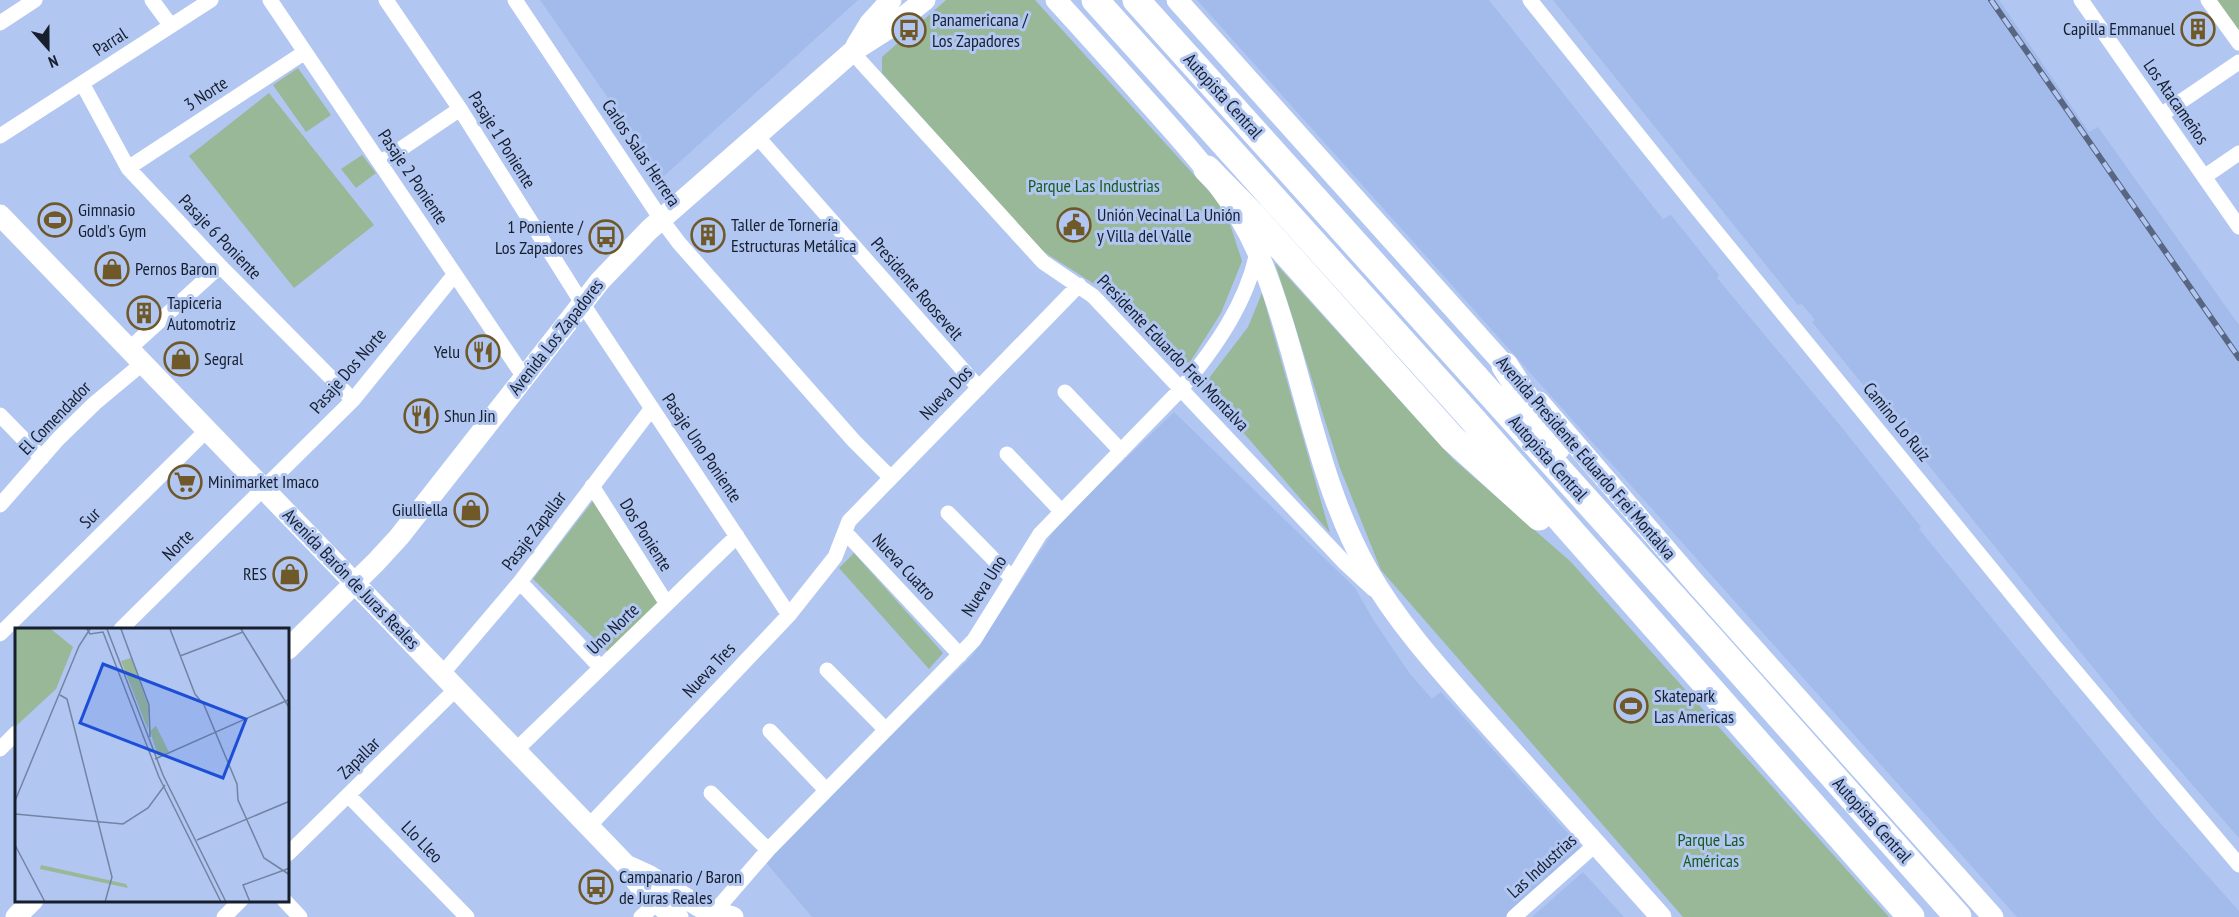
<svg xmlns="http://www.w3.org/2000/svg" width="2239" height="917" font-family="'PT Sans Narrow',sans-serif">
	<rect width="100%" height="100%" fill="#b1c6f1"/>
	<path fill="#a2bbeb" d="M540 0H858L663 177Z
		M1197 0H1489L1663 219 1671 215 1719 275 1717 278 1843 429 1921 527 1919 529 2154 816 2239 911V917H2017Z
		M1553 0H1999L2089 132 2098 127 2239 325V838L2135 719 1812 322 1815 320 1802 304 1798 305Z
		M1174 412 1355 588 1374 621 1410 674 1432 699 1441 692 1582 849 1505 917H812L764 860 972 656 1059 523Z
		M1583 872 1624 917H1532Z"/>
	<path fill="#98b897" d="M946 0H1035L1225 209 1242 261 1221 313 1190 362 1173 365 1099 287 1041 250 882 73V57Z
		M2212 0H2239V37Z
		M298 68 331 115 306 132 273 85Z
		M269 93 374 225 294 288 189 156Z
		M362 155 376 173 356 188 341 169Z
		M1275 263 1453 459 1570 561 1889 917H1683L1381 570 1340 468Z
		M1262 293 1330 533 1203 386 1248 327Z
		M593 501 660 603 608 652 533 579Z
		M854 553 943 653 929 669 839 568Z"/>
	<g fill="none" stroke-linecap="round" stroke-linejoin="round">
		<path stroke="#fff" stroke-width="15" d="M152 0 171 26
			M270 0 524 377
			M386 0 460 109 582 303 789 615
			M515 0 661 219 679 243 854 441 891 478
			M1530 0 1696 207 2055 647 2239 865
			M2081 0 2239 227
			M2208 0 2239 43
			M0 23 35 0
			M852 52 1043 262 1093 296 1345 563 1373 589
			M82 83 128 168 220 266 353 400
			M2161 115 2239 62
			M756 135 979 388
			M0 136 211 0
			M380 163 460 109
			M128 168 305 52
			M2204 177 2239 153
			M129 349 220 266
			M1065 392 1121 451
			M0 415 42 458
			M1007 454 1061 511
			M592 486 667 604
			M0 505 58 439 95 403 143 363
			M948 513 1012 578
			M845 532 960 655
			M520 582 601 668
			M121 629 353 400 455 274
			M0 634 207 430
			M827 670 886 730
			M442 674 520 582 652 408
			M770 731 826 790
			M0 749 16 733
			M516 750 737 536
			M711 793 768 850
			M348 795 467 917
			M589 826 789 615 835 557 849 521 1079 285
			M288 854 456 689
			M284 900 300 917
			M224 917 241 900
			M641 917 656 904
			M710 917 768 850 974 640 1040 534 1181 389C1214 349 1247 303 1257 252
			M1514 917 1595 845"/>
		<path stroke="#fff" stroke-width="21" d="M1056 0C1089 36 1121 72 1154 109 1194 154 1234 197 1258 253 1302 357 1312 472 1368 571 1400 627 1446 676 1489 725 1546 789 1603 853 1661 917
			M1177 0 1516 378
			M856 46 870 23 891 0
			M0 215 626 865C639 889 654 904 678 917
			M1539 402 1695 583 1993 917
			M288 649 376 562 399 537 600 281 649 230 852 52 888 29 925 0
			M626 865 648 875 700 907 733 917
			M16 917 33 900"/>
		<path stroke="#fff" stroke-width="27" d="M1095 0 1475 422 1911 917
			M1136 0 1712 640 1958 917
			M1207 169 1253 216 1452 438 1539 517
			M1505 366 1557 447"/>
		<defs>
			<path id="rail" d="M1991 0 2239 358"/>
		</defs>
		<use href="#rail" stroke="#596682" stroke-width="6"/>
		<use href="#rail" stroke="#b1c6f1" stroke-width="4" stroke-dasharray="11" stroke-linecap="butt"/>
	</g>
	<defs>
		<symbol id="building-ring" viewBox="-11 -11 22 22"><circle r="9.5" fill="#b1c6f1" stroke="#705929" stroke-width="1.5"/><path d="M-4-6H4V6H1V3H-1V6H-4ZM-2.5-4.3h1.7v1.8h-1.7ZM.8-4.3h1.7v1.8H.8ZM-2.5-1h1.7V.8h-1.7ZM.8-1h1.7V.8H.8Z" fill="#705929"/></symbol>
		<symbol id="bus-ring" viewBox="-11 -11 22 22"><circle r="9.5" fill="#b1c6f1" stroke="#705929" stroke-width="1.5"/><path d="M-5-6H5V4H4V6H2V4H-2V6H-4V4H-5ZM-3.5-4V0h7V-4ZM-3.5 1.2v1.5H-2V1.2ZM2 1.2v1.5H3.5V1.2Z" fill="#705929"/></symbol>
		<symbol id="stadium-ring" viewBox="-11 -11 22 22"><circle r="9.5" fill="#b1c6f1" stroke="#705929" stroke-width="1.5"/><path d="M0-5a6.5 5 0 1 0 0 10a6.5 5 0 1 0 0-10ZM-3.5-1.8h7v3.6h-7Z" fill="#705929"/></symbol>
		<symbol id="civic-ring" viewBox="-11 -11 22 22"><circle r="9.5" fill="#b1c6f1" stroke="#705929" stroke-width="1.5"/><path d="M-.6-6.5H3V-4.5H.6V-3L4-1V1h2V6H-6V1h2V-1L-.6-3ZM-1.2 2.5V6h2.4V2.5Z" fill="#705929"/></symbol>
		<symbol id="shop-ring" viewBox="-11 -11 22 22"><circle r="9.5" fill="#b1c6f1" stroke="#705929" stroke-width="1.5"/><path d="M-5-2.5h2.3a2.7 3.5 0 0 1 5.4 0H5L5.5 6h-11ZM-1.5-2.5h3a1.5 2.3 0 0 0-3 0Z" fill="#705929"/></symbol>
		<symbol id="restaurant-ring" viewBox="-11 -11 22 22"><circle r="9.5" fill="#b1c6f1" stroke="#705929" stroke-width="1.5"/><path d="M-5-6h1v4h1v-4h1v4h1v-4h1v5L-1.5 .5V6h-2V.5L-5-1ZM5-6V6H3V1.5H1.5Q1.5-4 5-6Z" fill="#705929"/></symbol>
		<symbol id="supermarket-ring" viewBox="-11 -11 22 22"><circle r="9.5" fill="#b1c6f1" stroke="#705929" stroke-width="1.5"/><path d="M-6-5.5h2.5l.6 2H6L4.5 2H-2.5L-4.4-4H-6ZM-1.5 3.2a1.3 1.3 0 1 0 .1 0ZM3 3.2a1.3 1.3 0 1 0 .1 0Z" fill="#705929"/></symbol>
	</defs>
	<g fill-rule="evenodd">
		<use href="#building-ring" x="2179" y="10" width="38" height="38"/>
		<use href="#bus-ring" x="890" y="11" width="38" height="38"/>
		<use href="#stadium-ring" x="36" y="201" width="38" height="38"/>
		<use href="#civic-ring" x="1055" y="206" width="38" height="38"/>
		<use href="#building-ring" x="689" y="216" width="38" height="38"/>
		<use href="#bus-ring" x="587" y="218" width="38" height="38"/>
		<use href="#shop-ring" x="93" y="250" width="38" height="38"/>
		<use href="#building-ring" x="125" y="294" width="38" height="38"/>
		<use href="#restaurant-ring" x="464" y="333" width="38" height="38"/>
		<use href="#shop-ring" x="162" y="340" width="38" height="38"/>
		<use href="#restaurant-ring" x="402" y="397" width="38" height="38"/>
		<use href="#supermarket-ring" x="166" y="463" width="38" height="38"/>
		<use href="#shop-ring" x="452" y="491" width="38" height="38"/>
		<use href="#shop-ring" x="271" y="555" width="38" height="38"/>
		<use href="#stadium-ring" x="1612" y="687" width="38" height="38"/>
		<use href="#bus-ring" x="577" y="868" width="38" height="38"/>
	</g>
	<g text-anchor="middle" stroke-width="6" stroke-linejoin="round" paint-order="stroke">
		<g font-size="18" fill="#171f2f" stroke="#b1c6f1" text-anchor="start">
			<text x="932" y="26">Panamericana /<tspan x="932" dy="21">Los Zapadores</tspan></text>
			<text x="2175" y="35" text-anchor="end">Capilla Emmanuel</text>
			<text x="78" y="216">Gimnasio<tspan x="78" dy="21">Gold's Gym</tspan></text>
			<text x="1097" y="221">Unión Vecinal La Unión<tspan x="1097" dy="21">y Villa del Valle</tspan></text>
			<text x="731" y="231">Taller de Tornería<tspan x="731" dy="21">Estructuras Metálica</tspan></text>
			<text x="583" y="233" text-anchor="end">1 Poniente /<tspan x="583" dy="21">Los Zapadores</tspan></text>
			<text x="135" y="275">Pernos Baron</text>
			<text x="167" y="309">Tapiceria<tspan x="167" dy="21">Automotriz</tspan></text>
			<text x="460" y="358" text-anchor="end">Yelu</text>
			<text x="204" y="365">Segral</text>
			<text x="444" y="422">Shun Jin</text>
			<text x="208" y="488">Minimarket Imaco</text>
			<text x="448" y="516" text-anchor="end">Giulliella</text>
			<text x="267" y="580" text-anchor="end">RES</text>
			<text x="1654" y="702">Skatepark<tspan x="1654" dy="21">Las Americas</tspan></text>
			<text x="619" y="883">Campanario / Baron<tspan x="619" dy="21">de Juras Reales</tspan></text>
		</g>
		<g font-size="18" fill="#171f2f" stroke="#b1c6f1">
			<text transform="translate(110 42) rotate(-33)" y="6">Parral</text>
			<text transform="translate(206 94) rotate(-33)" y="6">3 Norte</text>
			<text transform="translate(1223 96) rotate(48)" y="6">Autopista Central</text>
			<text transform="translate(2176 102) rotate(55)" y="6">Los Atacameños</text>
			<text transform="translate(502 140) rotate(58)" y="6">Pasaje 1 Poniente</text>
			<text transform="translate(641 153) rotate(56)" y="6">Carlos Salas Herrera</text>
			<text transform="translate(413 177) rotate(56)" y="6">Pasaje 2 Poniente</text>
			<text transform="translate(220 237) rotate(46)" y="6">Pasaje 6 Poniente</text>
			<text transform="translate(917 289) rotate(49)" y="6">Presidente Roosevelt</text>
			<text transform="translate(556 337) rotate(-52)" y="6">Avenida Los Zapadores</text>
			<text transform="translate(1173 353) rotate(46)" y="6">Presidente Eduardo Frei Montalva</text>
			<text transform="translate(348 371) rotate(-49)" y="6">Pasaje Dos Norte</text>
			<text transform="translate(946 393) rotate(-46)" y="6">Nueva Dos</text>
			<text transform="translate(55 418) rotate(-46)" y="6">El Comendador</text>
			<text transform="translate(1897 422) rotate(51)" y="6">Camino Lo Ruiz</text>
			<text transform="translate(702 448) rotate(56)" y="6">Pasaje Uno Poniente</text>
			<text transform="translate(1548 458) rotate(48)" y="6">Autopista Central</text>
			<text transform="translate(1586 458) rotate(49)" y="6">Avenida Presidente Eduardo Frei Montalva</text>
			<text transform="translate(90 518) rotate(-45)" y="6">Sur</text>
			<text transform="translate(534 531) rotate(-53)" y="6">Pasaje Zapallar</text>
			<text transform="translate(646 535) rotate(58)" y="6">Dos Poniente</text>
			<text transform="translate(178 545) rotate(-45)" y="6">Norte</text>
			<text transform="translate(904 567) rotate(47)" y="6">Nueva Cuatro</text>
			<text transform="translate(351 579) rotate(46)" y="6">Avenida Barón de Juras Reales</text>
			<text transform="translate(984 586) rotate(-58)" y="6">Nueva Uno</text>
			<text transform="translate(613 629) rotate(-44)" y="6">Uno Norte</text>
			<text transform="translate(709 670) rotate(-47)" y="6">Nueva Tres</text>
			<text transform="translate(359 758) rotate(-45)" y="6">Zapallar</text>
			<text transform="translate(1872 820) rotate(48)" y="6">Autopista Central</text>
			<text transform="translate(422 842) rotate(46)" y="6">Llo Lleo</text>
			<text transform="translate(1542 866) rotate(-42)" y="6">Las Industrias</text>
		</g>
		<g font-size="18" fill="#185c1b" stroke="#b1c6f1">
			<text x="1094" y="192">Parque Las Industrias</text>
			<text x="1711" y="846">Parque Las<tspan x="1711" dy="21">Américas</tspan></text>
		</g>
	</g>
	<g transform="translate(15 628)">
		<rect width="274" height="274" fill="#b1c6f1"/>
		<path d="M0 1H36L58 19 41 61 1 98ZM116 30 134 80 133 102 106 33ZM141 98 154 124 143 128 135 103ZM26 237 111 256 113 260 25 241Z" fill="#98b897"/>
		<path fill="none" stroke="#7383a3" stroke-width="1.5" d="M72 1 75 6 88 4 144 149 206 274M92 1 148 147 211 274M106 1 134 77 135 109M155 1 180 66 189 77 222 156 223 172 249 230 275 247M226 1 275 81M165 28 228 4M45 67 52 71 97 249 90 274M140 131 273 72M0 173 64 18 75 1M0 186 108 196 133 180 150 157M182 212 275 173M0 217 30 274M235 274 228 257 275 240"/>
		<path fill="#1d4ed8" fill-opacity="0.15" stroke="#1d4ed8" stroke-width="3" d="M88 36 231 91 208 150 65 95Z"/>
		<rect width="274" height="274" fill="none" stroke="#171f2f" stroke-width="3"/>
	</g>
	<g transform="translate(48 48) rotate(159)" stroke="#b1c6f1" stroke-width="4.5" paint-order="stroke">
	<path d="M0-4.5L10 22L0 15L-10 22Z" fill="#171f2f"/>
	<text y="-9" font-size="16" font-weight="bold" text-anchor="middle" fill="#171f2f">N</text>
	</g>
</svg>
